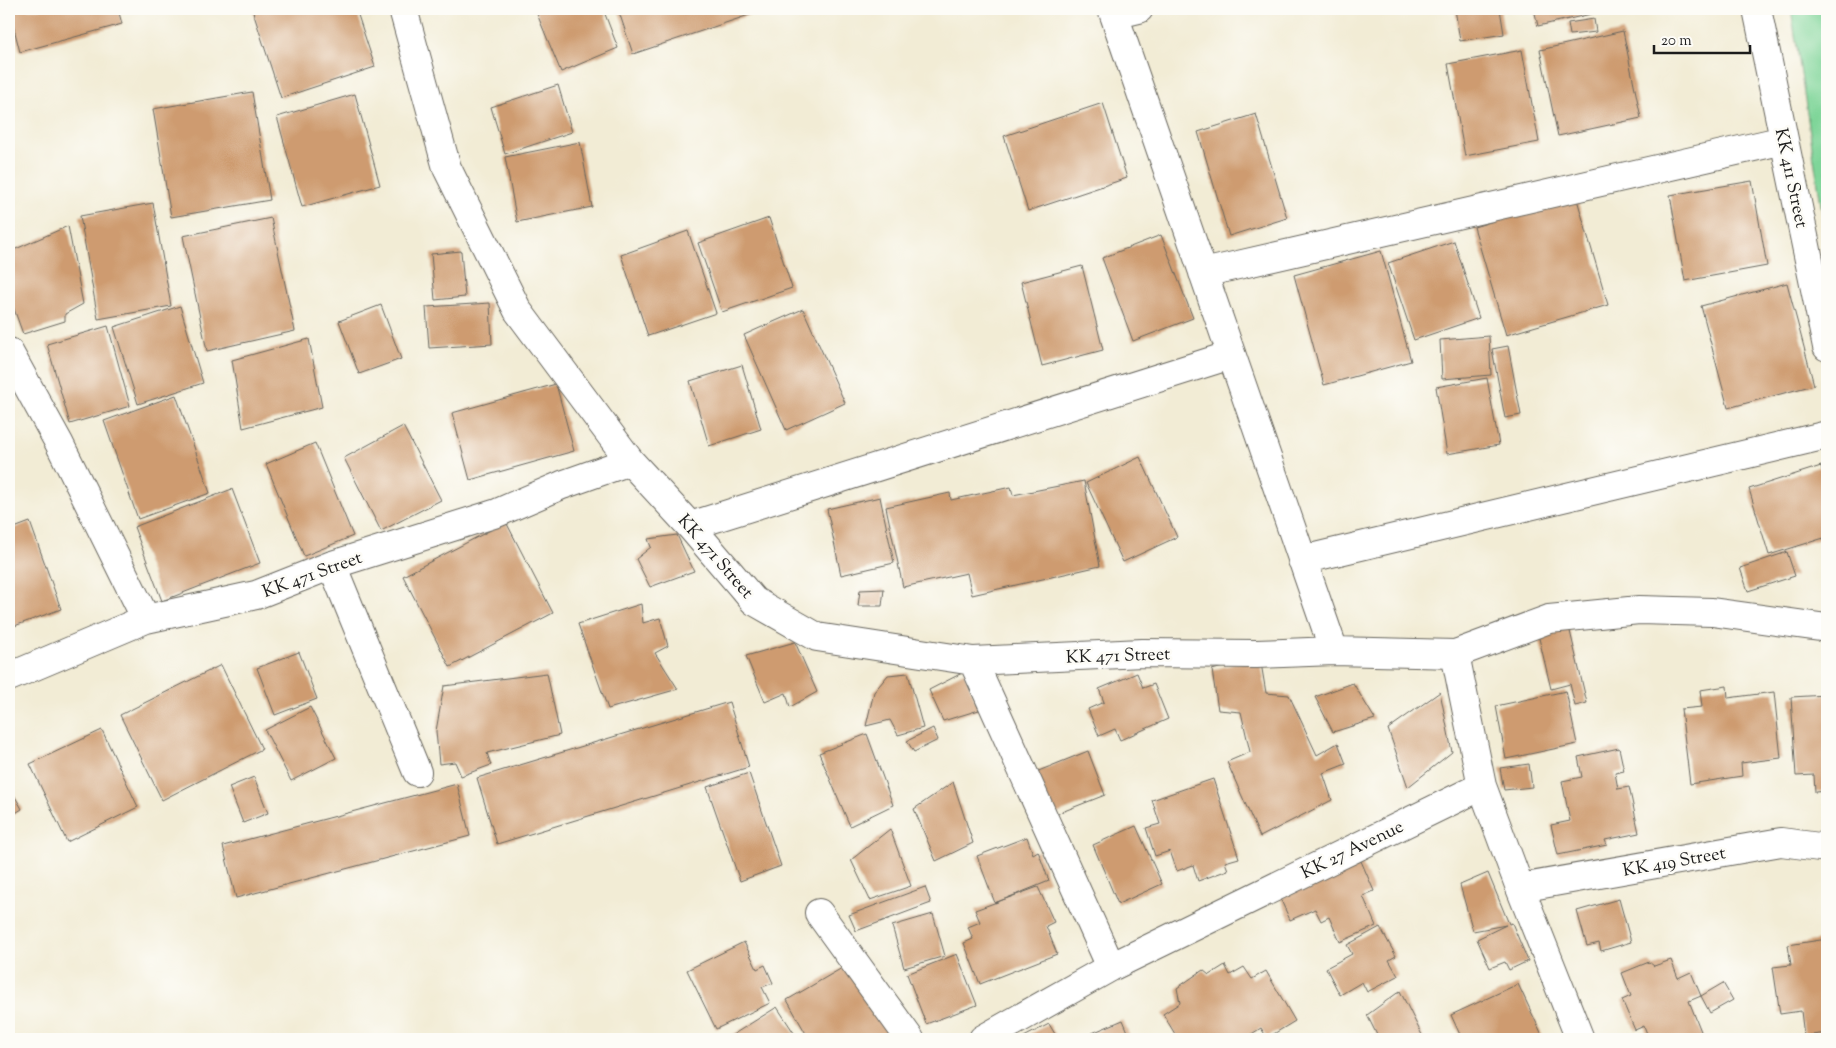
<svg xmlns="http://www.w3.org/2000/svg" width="1836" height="1048" font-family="'Sorts Mill Goudy',serif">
	<rect width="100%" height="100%" fill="#fdfcf7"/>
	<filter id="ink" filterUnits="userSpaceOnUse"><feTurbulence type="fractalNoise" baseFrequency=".02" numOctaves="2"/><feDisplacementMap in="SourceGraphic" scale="10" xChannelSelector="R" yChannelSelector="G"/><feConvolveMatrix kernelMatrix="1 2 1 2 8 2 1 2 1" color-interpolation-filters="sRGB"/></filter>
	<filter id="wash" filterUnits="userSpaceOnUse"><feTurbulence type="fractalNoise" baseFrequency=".0096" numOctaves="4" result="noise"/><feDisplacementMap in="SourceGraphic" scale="20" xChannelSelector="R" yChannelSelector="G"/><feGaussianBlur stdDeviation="1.12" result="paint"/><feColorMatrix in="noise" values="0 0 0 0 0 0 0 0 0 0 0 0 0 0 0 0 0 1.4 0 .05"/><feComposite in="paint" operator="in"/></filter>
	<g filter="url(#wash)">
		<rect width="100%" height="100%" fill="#f2ecd5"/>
		<path fill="#7fd599" stroke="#4e785a" d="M1791 9H1827V244Z"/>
		<g id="blocks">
			<path fill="#ce9b6f" d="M9 9H118L122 24 20 52Z
				M252 9H356L375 67 281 98Z
				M535 9H603L618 48 561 72Z
				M618 9H763L764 10 633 54Z
				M1455 9H1500L1504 34 1460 41Z
				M1534 9H1609V10L1538 26Z
				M1594 19 1596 32 1570 35 1568 23Z
				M1623 31 1641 118 1558 136 1540 50Z
				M1522 50 1539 142 1465 156 1448 64Z
				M558 85 572 132 505 154 491 107Z
				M252 92 270 200 171 217 153 109Z
				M355 94 380 185 302 207 277 117Z
				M1103 103 1127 178 1028 211 1004 136Z
				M1256 114 1287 218 1229 236 1198 132Z
				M580 142 592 207 517 222 505 157Z
				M1752 181 1767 266 1685 281 1670 195Z
				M1576 196 1608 305 1506 335 1474 227Z
				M153 203 171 306 98 319 80 216Z
				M271 218 295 331 207 351 183 236Z
				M769 218 792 288 722 312 698 243Z
				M68 226 83 304 65 314V321L23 334 9 295V252Z
				M688 231 716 313 648 336 621 255Z
				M1161 235 1193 318 1133 341 1102 258Z
				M1454 241 1479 318 1414 340 1388 263Z
				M461 251 465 297 435 300 431 254Z
				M1381 251 1411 361 1324 385 1294 275Z
				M1082 266 1103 350 1042 366 1021 282Z
				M1787 283 1814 385 1728 408 1701 306Z
				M490 303 492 344 429 348 426 307Z
				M381 305 401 359 359 374 339 321Z
				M180 306 203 383 138 404 114 327Z
				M803 309 845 403 786 430 744 335Z
				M108 326 130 406 70 424 47 344Z
				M1489 336 1491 375 1442 379 1440 340Z
				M309 339 322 407 243 428 232 360Z
				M1508 346 1521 415 1505 418 1492 349Z
				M742 365 761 429 709 446 690 381Z
				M1487 378 1499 445 1447 454 1436 387Z
				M556 384 574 451 470 480 452 413Z
				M176 395 210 493 138 519 104 421Z
				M403 426 441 500 381 531 344 458Z
				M315 443 353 536 304 556 266 464Z
				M1140 457 1177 537 1123 562 1086 483Z
				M1821 466 1827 487V537L1769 555 1749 489Z
				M1084 481 1100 566 972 595 967 573 903 587 886 507 950 493 951 500 1011 487 1013 495Z
				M232 489 260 563 162 601 134 527Z
				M880 497 894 563 841 575 827 509Z
				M30 522 61 609 9 628V530Z
				M506 522 553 613 450 667 403 576Z
				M677 535 694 571 650 587 636 559 651 547 648 539Z
				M1787 552 1795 576 1748 591 1740 568Z
				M884 589 882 606H858L860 590Z
				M641 604 643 623 660 618 668 646 655 653 678 689 608 709 578 624Z
				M1569 627 1587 703 1575 706 1570 684 1551 689 1538 634Z
				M795 642 817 692 790 707 786 693 765 702 746 656Z
				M299 652 317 699 275 715 257 668Z
				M1260 657 1266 693 1289 695 1317 755 1338 743 1346 764 1323 773 1332 800 1260 837 1227 762 1250 752 1241 712 1218 710 1212 670Z
				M221 665 262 749 162 800 120 715Z
				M964 672 979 710 943 721 929 690Z
				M547 673 560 735 487 753 491 765 461 776 455 762 439 764 436 731 444 686Z
				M908 673 923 728 898 735 890 720 866 726 874 692 888 675Z
				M1137 673 1143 688 1154 684 1168 719 1120 740 1115 729 1099 736 1088 709 1104 702 1099 689Z
				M1353 683 1375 719 1333 732 1315 697Z
				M1727 686 1728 698 1774 692 1781 758 1741 763 1742 776 1690 784 1681 709 1702 707 1700 690Z
				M1566 691 1577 744 1506 759 1496 706Z
				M1440 692 1452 752 1408 787 1388 729Z
				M1827 695V791L1815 792 1814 775 1796 776 1791 697Z
				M729 702 749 767 497 844 477 778Z
				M310 707 336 758 291 781 265 730Z
				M933 728 938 740 914 752 907 741Z
				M102 730 138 807 67 842 30 764Z
				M867 734 893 805 850 826 819 753Z
				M1619 748 1624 771 1615 773 1618 789 1629 787 1639 833 1605 840 1607 845 1558 855 1551 825 1570 821 1562 781 1582 777 1578 757Z
				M1088 751 1105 795 1054 815 1036 772Z
				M1529 764 1532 787 1504 790 1500 768Z
				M749 773 781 866 740 881 707 787Z
				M254 777 268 813 243 823 229 787Z
				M1213 779 1239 858 1225 862 1228 870 1198 881 1193 865 1177 871 1170 851 1155 856 1146 828 1160 824 1152 800Z
				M953 782 973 843 936 861 914 809Z
				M457 784 470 836 236 898 223 846Z
				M9 786 22 809 9 817Z
				M1136 826 1162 884 1118 904 1093 845Z
				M890 829 911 886 870 900 851 860Z
				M1027 837 1033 854 1038 851 1049 881 995 903 977 856Z
				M1361 861 1374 891 1363 896 1376 926 1340 942 1329 917 1321 921 1315 909 1290 920 1280 898Z
				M1488 873 1509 924 1512 923 1528 961 1509 970 1505 962 1490 968 1477 939 1506 925 1473 931 1460 885Z
				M925 887 931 903 856 931 849 915Z
				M1038 887 1054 922 1046 926 1057 954 980 984 964 943 973 939 968 927 980 922 975 910Z
				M1619 899 1631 942 1601 951 1599 943 1587 946 1577 911Z
				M933 914 945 956 904 968 892 926Z
				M1380 927 1396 956 1389 960 1398 976 1367 992 1362 982 1340 995 1326 968 1352 954 1347 945Z
				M1827 939V1033L1804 1036 1801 1011 1780 1014 1773 967 1791 965 1788 945Z
				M744 942 757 969 765 965 773 983 762 987 770 1003 716 1029 687 970Z
				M957 954 977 1005 926 1024 907 974Z
				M1671 960 1678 978 1691 972 1701 996 1689 1001 1704 1039H1649L1644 1026 1635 1030 1622 1000 1631 996 1622 973 1649 962 1654 966Z
				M849 964 892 1039H809L787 1000Z
				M1225 965 1230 975 1244 967 1252 979 1266 971 1295 1021 1267 1038 1261 1028 1250 1035 1252 1039H1238L1236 1035 1229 1039H1178L1163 1014 1180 1003 1177 988 1203 970 1209 975Z
				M1723 983 1733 1000 1710 1013 1701 996Z
				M1518 984 1544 1039H1462L1451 1015Z
				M1400 991 1424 1039H1379L1367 1015Z
				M777 1007 798 1039H726Z
				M1123 1020 1131 1039H1078Z
				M1049 1024 1058 1039H1020Z"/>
		</g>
	</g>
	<g filter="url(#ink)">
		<use href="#blocks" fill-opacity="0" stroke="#67655d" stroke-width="1"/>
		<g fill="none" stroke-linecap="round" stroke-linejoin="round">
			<defs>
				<path id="minor" d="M403 9 447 168 518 311 630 461
					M1112 9 1334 651
					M1757 9 1827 347
					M1114 15 1139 9
					M1203 273 1784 140
					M9 352 59 443 146 619
					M690 526 1231 355
					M1302 560 1827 435
					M332 565 417 772
					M1455 654 1549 619 1639 610 1712 612 1827 628
					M973 661 1111 967
					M9 677 146 619 256 595 332 565 497 513 562 485 630 461 690 526 754 601 817 637 973 661 1142 653 1256 654 1334 651 1455 654 1482 786
					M1520 888 1781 842 1827 848
					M819 913 910 1039
					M983 1039 1111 967 1482 786 1520 888 1580 1039"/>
			</defs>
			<use href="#minor" stroke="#67655d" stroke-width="30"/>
			<use href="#minor" stroke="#fff" stroke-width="28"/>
		</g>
	</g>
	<g text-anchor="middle" stroke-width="5" stroke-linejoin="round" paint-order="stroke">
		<g font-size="18" fill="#1c1c1c" stroke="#fdfcf7">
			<text transform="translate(1792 178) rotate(78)" y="6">KK 411 Street</text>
			<text transform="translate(716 556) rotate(49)" y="6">KK 471 Street</text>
			<text transform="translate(312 574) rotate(-20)" y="6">KK 471 Street</text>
			<text transform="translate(1118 655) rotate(-2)" y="6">KK 471 Street</text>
			<text transform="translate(1352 849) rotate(-26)" y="6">KK 27 Avenue</text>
			<text transform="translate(1674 861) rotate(-10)" y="6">KK 419 Street</text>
		</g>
	</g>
	<rect width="1836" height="1048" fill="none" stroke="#fdfcf7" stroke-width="30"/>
	<path d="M1654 45v8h96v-8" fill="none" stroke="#1c1c1c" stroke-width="2.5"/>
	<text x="1661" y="45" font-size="15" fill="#1c1c1c" stroke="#fdfcf7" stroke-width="4" paint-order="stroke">20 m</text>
</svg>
